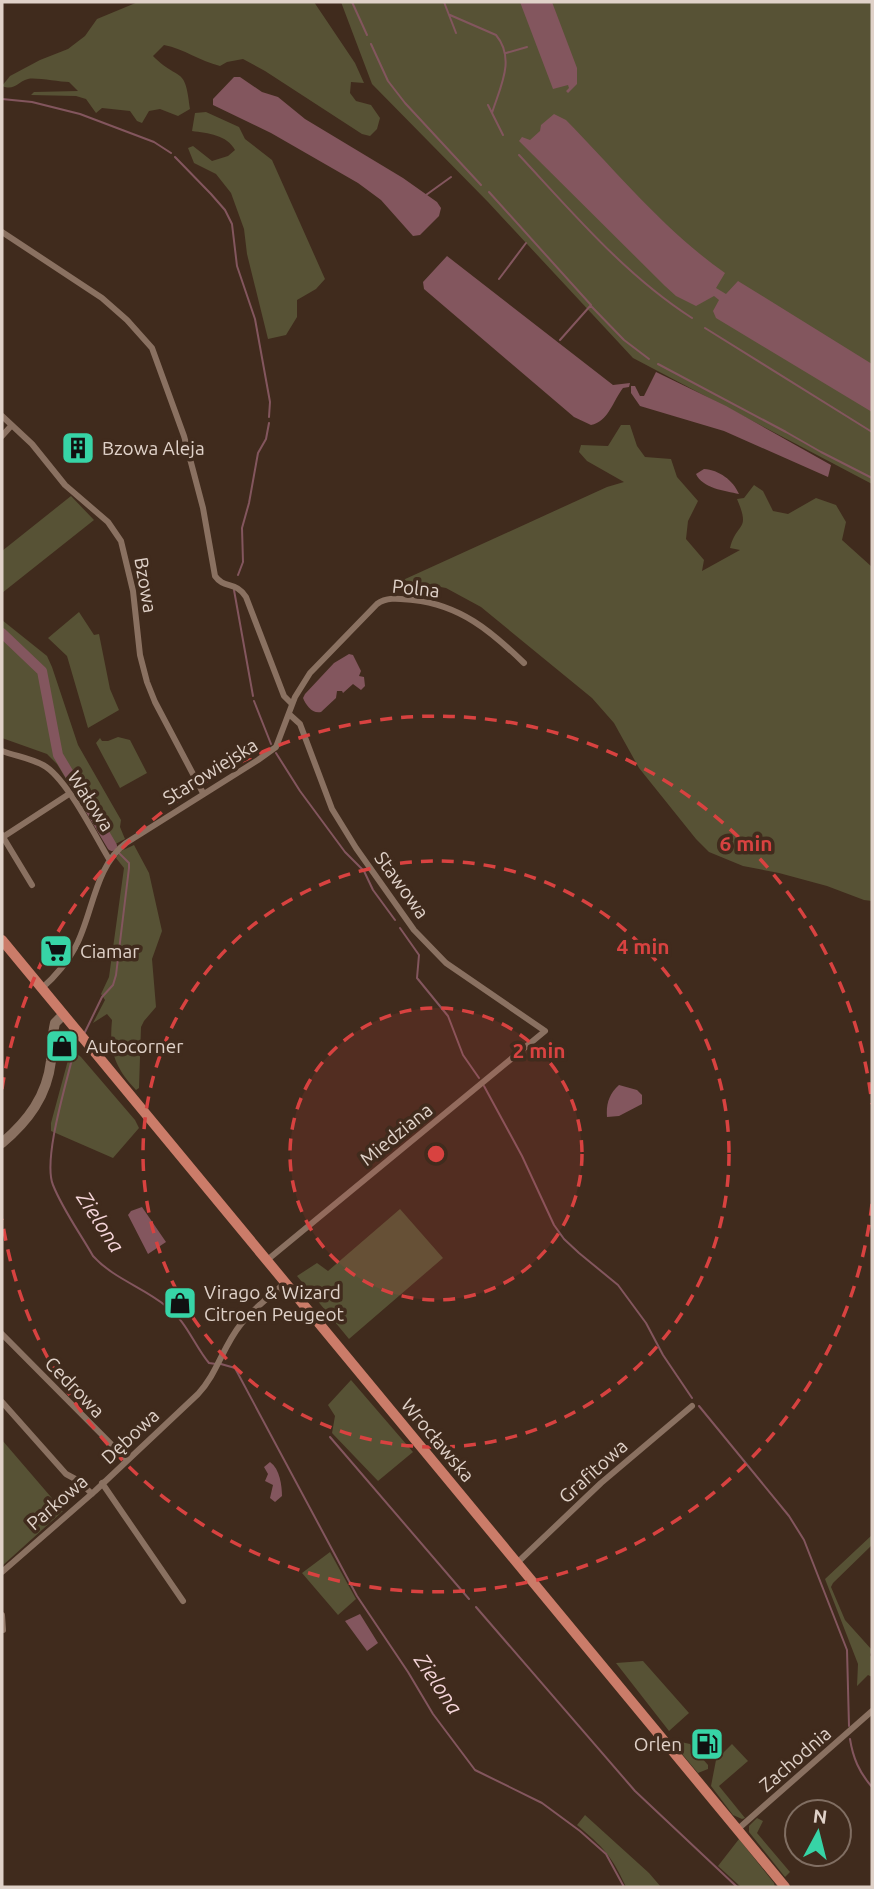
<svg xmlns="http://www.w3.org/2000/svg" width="874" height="1889" font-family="Ubuntu,sans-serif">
	<rect width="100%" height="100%" fill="#402b1d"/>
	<path fill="#575235" d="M138 2H314L355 63 364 83 351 82 350 93 356 101 371 105 380 118 377 129 370 136 362 134 265 71 243 59 227 62 220 66C200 61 184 49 164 45L153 56C180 83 185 64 190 109L178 116 160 109 149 111 142 123 137 121 130 111 102 108 96 113 86 99 76 96 31 95 34 92 78 91 69 82C59 82 35 77 28 79 17 82 15 91 2 86L10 76 40 60 68 49 85 36 97 19Z
		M341 2H872V484L633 358 488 202 372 84Z
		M206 112 239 127 245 139 272 160 325 279 316 289 297 300V317L286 335 268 339 247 254 244 229 231 193 216 174 194 163 188 148 193 146 212 161 228 156 235 150C227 135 208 133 192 131L195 113Z
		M621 425H630L637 446 645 457 671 459 677 477 698 501 688 521 686 539 704 560 702 571 740 550 730 548C737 521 751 532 737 499L744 498 754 485 763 491 773 511 788 514 816 498 836 505 846 522 842 540 872 567V901L864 900 827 886 779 873 743 866 709 852 696 839 639 768 614 723 592 698 481 607 446 588 403 580 607 487 624 482 587 461 579 452 581 445 608 446Z
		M71 496 94 520 2 593V551Z
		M79 612 94 635 99 634 110 689 119 710 88 728 67 656 48 638Z
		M2 620 47 656 52 667 78 745 121 820 120 827 125 839 108 848 57 764 47 754 2 738Z
		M118 737 130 740 147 773 120 788 96 743 100 738 102 741H108Z
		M134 845 149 873 162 931 152 959 156 1007 144 1021 141 1027 139 1088 136 1090C114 1067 109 1050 112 1020L107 1014 93 1023 105 1000 101 994 109 977 124 868 116 858 121 851Z
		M71 1049 81 1057 135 1120 139 1128 113 1158 51 1131V1123Z
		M400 1209 443 1258 349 1339 297 1276 317 1263 328 1271Z
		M351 1380 413 1452 378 1481 332 1433 335 1416 328 1405Z
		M2 1440 63 1511 2 1566Z
		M872 1535V1545L833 1583 831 1587 845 1620 872 1650 870 1655 872 1658V1677L868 1675 857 1686 858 1664 825 1579Z
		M330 1552 356 1599 338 1615 302 1573Z
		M643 1661 689 1713 669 1731 616 1663Z
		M681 1742 690 1744 700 1755 697 1757H701L708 1765V1769L698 1773 678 1749Z
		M732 1744 748 1761 719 1786 745 1818 742 1819 733 1815 711 1786 716 1760Z
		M585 1815 649 1873 661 1887H626C612 1856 603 1847 577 1825Z
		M757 1818 763 1821 757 1833 790 1872 785 1877 749 1832V1826Z
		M739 1839 774 1883 775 1887H741L718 1866Z"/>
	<path fill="#83565e" d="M520 2H552L577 68V84L568 93 566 91 569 88 568 85 553 89Z
		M234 77H240L262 92 278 97 305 119 403 178 437 202 441 208 439 216 420 235 413 236 381 200 358 183 271 133 213 105V99Z
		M554 114 566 120C617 172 665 231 725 273L716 288 726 294 738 281 872 364V412L716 318 713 311 719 300 714 296 696 306 676 296 665 286 519 141 522 137 530 140 540 131 541 125Z
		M447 256 613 385 630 383 629 387 623 388C613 401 608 422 591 425L574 417 424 289 423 282Z
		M656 372 726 406 831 465 828 477 724 431 640 406 631 393V386H635L640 396H644Z
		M704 469C719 470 733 480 739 494 725 491 702 488 696 474Z
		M349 654 353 655 361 671 359 676 364 677 365 686 361 690 353 684 343 693 342 691H337L336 698 321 712C312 714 306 705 303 698L305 694 334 663Z
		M619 1085 637 1090 642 1095V1104L619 1116 607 1117C606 1104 609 1094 619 1085Z
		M142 1207 166 1242 148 1254 128 1215 131 1211Z
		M270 1462C280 1469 282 1486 282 1496L275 1502 270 1498 273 1485 265 1481 268 1474 264 1467Z
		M360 1614 378 1643 367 1651 345 1621Z"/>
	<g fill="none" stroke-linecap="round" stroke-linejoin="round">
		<path stroke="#83565e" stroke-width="2" d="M352 2 367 35
			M444 2 456 33
			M450 15 496 35C516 59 500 87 492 113
			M371 44 388 81 405 103 481 185
			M506 53 527 47
			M2 99 32 102 80 114 154 142 171 153
			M488 105 503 135
			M519 155C573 213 625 275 692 318
			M175 157 211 194 225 210 232 224 237 266 255 319 270 402 269 417
			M489 192 591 305 560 340
			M426 195 451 177
			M499 279 526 243
			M591 306 624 340 649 359
			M705 328 872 432
			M658 364 786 432 821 452 872 478
			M238 575 243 562 242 528 249 503 258 453 266 439 269 423
			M234 590 253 696
			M254 701 271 744
			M276 753 300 791 345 852 364 871 373 890 395 920
			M400 928 419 955 417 978 448 1016 463 1055 479 1078
			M85 1032 102 997 113 985 116 975 129 868V863L112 846
			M79 1039 76 1043C69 1075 42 1158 53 1185 63 1210 80 1233 93 1256 114 1279 143 1287 166 1306 186 1320 194 1345 209 1363L216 1364
			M484 1086 522 1156 554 1225 564 1239 579 1253 618 1285 646 1323 663 1355 692 1398
			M221 1364 235 1368 357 1596 408 1672 433 1714 475 1770 542 1803 580 1831 606 1854 624 1887
			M699 1406 789 1516 804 1540 847 1650 849 1726
			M330 1437 469 1599
			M476 1607 635 1791 737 1887
			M850 1739C853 1758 859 1772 872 1787"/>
		<path stroke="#83565e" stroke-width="10" d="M2 633 42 671 58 755 112 846"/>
		<path stroke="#8a7161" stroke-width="6" d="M2 232 102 298 127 320 152 348 184 436 203 508 215 576C224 589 236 581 246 597L284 696 292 704
			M2 416 32 444 65 485 108 522 121 541 133 591 140 655 147 682 155 702 203 793
			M2 436 11 426
			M2 751C15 756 30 758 43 765 66 777 95 836 109 859
			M2 835 3 837 69 794
			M3 837 32 885
			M41 989C56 976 67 963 76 946 93 913 95 866 126 843L258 760 276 747 295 697 310 673 377 604C388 596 401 599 413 600 460 605 491 631 524 663
			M266 1261 545 1031 446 963 414 930 356 848 332 809 300 724 289 714
			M2 1334 127 1460
			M2 1402 66 1474 79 1481 92 1494
			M102 1483 183 1601
			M518 1562 601 1483 692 1406
			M2 1572 95 1491 198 1394C217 1374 223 1346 241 1324 253 1309 270 1296 285 1283
			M2 1615 3 1630
			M738 1829 872 1711"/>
		<path stroke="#8a7161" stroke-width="10" d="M2 1143C28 1121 47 1096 51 1061 52 1048 52 1035 55 1023L63 1015"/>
		<path stroke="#cb7c69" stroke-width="10" d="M2 940 785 1887"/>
	</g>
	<circle cx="436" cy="1154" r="146" fill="#d84240" fill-opacity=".12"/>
	<g fill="none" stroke="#d84240" stroke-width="3.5" stroke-dasharray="12 9">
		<circle cx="436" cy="1154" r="146"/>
		<circle cx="436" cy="1154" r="293"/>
		<path d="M872 1204A439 439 0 0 1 2 1219M2 1089A439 439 0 0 1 872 1104"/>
	</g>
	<defs>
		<symbol id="building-square" viewBox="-11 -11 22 22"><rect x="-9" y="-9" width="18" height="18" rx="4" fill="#37d4a6" stroke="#402b1d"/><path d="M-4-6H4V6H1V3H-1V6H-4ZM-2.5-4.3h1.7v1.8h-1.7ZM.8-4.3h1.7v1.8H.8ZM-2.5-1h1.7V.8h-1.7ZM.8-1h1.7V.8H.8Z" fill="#111"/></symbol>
		<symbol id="supermarket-square" viewBox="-11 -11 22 22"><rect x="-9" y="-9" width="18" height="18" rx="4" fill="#37d4a6" stroke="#402b1d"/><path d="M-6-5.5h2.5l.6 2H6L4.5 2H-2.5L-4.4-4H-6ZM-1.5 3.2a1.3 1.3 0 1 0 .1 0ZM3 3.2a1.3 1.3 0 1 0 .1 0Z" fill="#111"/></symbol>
		<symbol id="shop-square" viewBox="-11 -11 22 22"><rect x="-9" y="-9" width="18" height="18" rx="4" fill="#37d4a6" stroke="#402b1d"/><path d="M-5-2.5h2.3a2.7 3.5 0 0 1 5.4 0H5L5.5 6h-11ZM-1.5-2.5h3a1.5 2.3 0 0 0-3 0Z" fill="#111"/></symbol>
		<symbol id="fuel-square" viewBox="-11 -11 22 22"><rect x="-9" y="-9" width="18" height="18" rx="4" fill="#37d4a6" stroke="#402b1d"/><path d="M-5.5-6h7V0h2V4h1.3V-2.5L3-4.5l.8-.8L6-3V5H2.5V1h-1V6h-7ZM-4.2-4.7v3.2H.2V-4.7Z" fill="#111"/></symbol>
	</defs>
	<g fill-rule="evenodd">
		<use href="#building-square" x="59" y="429" width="38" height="38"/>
		<use href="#supermarket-square" x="37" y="932" width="38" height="38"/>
		<use href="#shop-square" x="43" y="1027" width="38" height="38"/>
		<use href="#shop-square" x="161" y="1284" width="38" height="38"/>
		<use href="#fuel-square" x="688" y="1725" width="38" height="38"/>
	</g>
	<g text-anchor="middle" stroke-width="7" stroke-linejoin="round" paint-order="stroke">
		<g font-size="19" fill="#e0d2c9" stroke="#402b1d" text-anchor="start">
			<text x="102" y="455">Bzowa Aleja</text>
			<text x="80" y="958">Ciamar</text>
			<text x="86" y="1053">Autocorner</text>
			<text x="204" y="1299">Virago &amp; Wizard<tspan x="204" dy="22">Citroen Peugeot</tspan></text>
			<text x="682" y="1751" text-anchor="end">Orlen</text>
		</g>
		<g font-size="19" fill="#e0d2c9" stroke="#402b1d">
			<text transform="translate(146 585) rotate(80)" y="7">Bzowa</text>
			<text transform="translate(416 588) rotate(6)" y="7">Polna</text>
			<text transform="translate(210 771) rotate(-32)" y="7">Starowiejska</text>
			<text transform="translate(91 801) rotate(57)" y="7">Wałowa</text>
			<text transform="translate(402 885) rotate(54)" y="7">Stawowa</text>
			<text transform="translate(396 1134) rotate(-39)" y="7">Miedziana</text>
			<text transform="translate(75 1387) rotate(46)" y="7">Cedrowa</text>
			<text transform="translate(130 1436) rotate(-43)" y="7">Dębowa</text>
			<text transform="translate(438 1440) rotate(50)" y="7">Wrocławska</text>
			<text transform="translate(593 1471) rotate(-42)" y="7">Grafitowa</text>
			<text transform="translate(57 1502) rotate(-41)" y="7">Parkowa</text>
			<text transform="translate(795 1759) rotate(-41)" y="7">Zachodnia</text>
		</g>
		<g font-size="21" font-style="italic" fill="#f6d6da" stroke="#402b1d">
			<text transform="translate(100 1222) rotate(57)" y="7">Zielona</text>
			<text transform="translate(438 1684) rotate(56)" y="7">Zielona</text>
		</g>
	</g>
	<circle cx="436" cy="1154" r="10" fill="#d84240" stroke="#402b1d" stroke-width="3.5"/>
	<g font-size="21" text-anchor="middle" font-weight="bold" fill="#d84240" stroke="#402b1d" stroke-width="7" stroke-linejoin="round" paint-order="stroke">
		<text x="746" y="851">6 min</text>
		<text x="643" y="954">4 min</text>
		<text x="539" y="1058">2 min</text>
	</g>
	<rect width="874" height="1889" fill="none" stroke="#e0d2c9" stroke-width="7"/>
	<g transform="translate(818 1833) rotate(7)"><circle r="33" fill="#402b1d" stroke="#806e62" stroke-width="2"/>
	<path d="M0-5L12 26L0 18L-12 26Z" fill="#37d4a6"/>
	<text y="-10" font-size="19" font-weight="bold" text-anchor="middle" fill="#e0d2c9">N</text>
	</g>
</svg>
